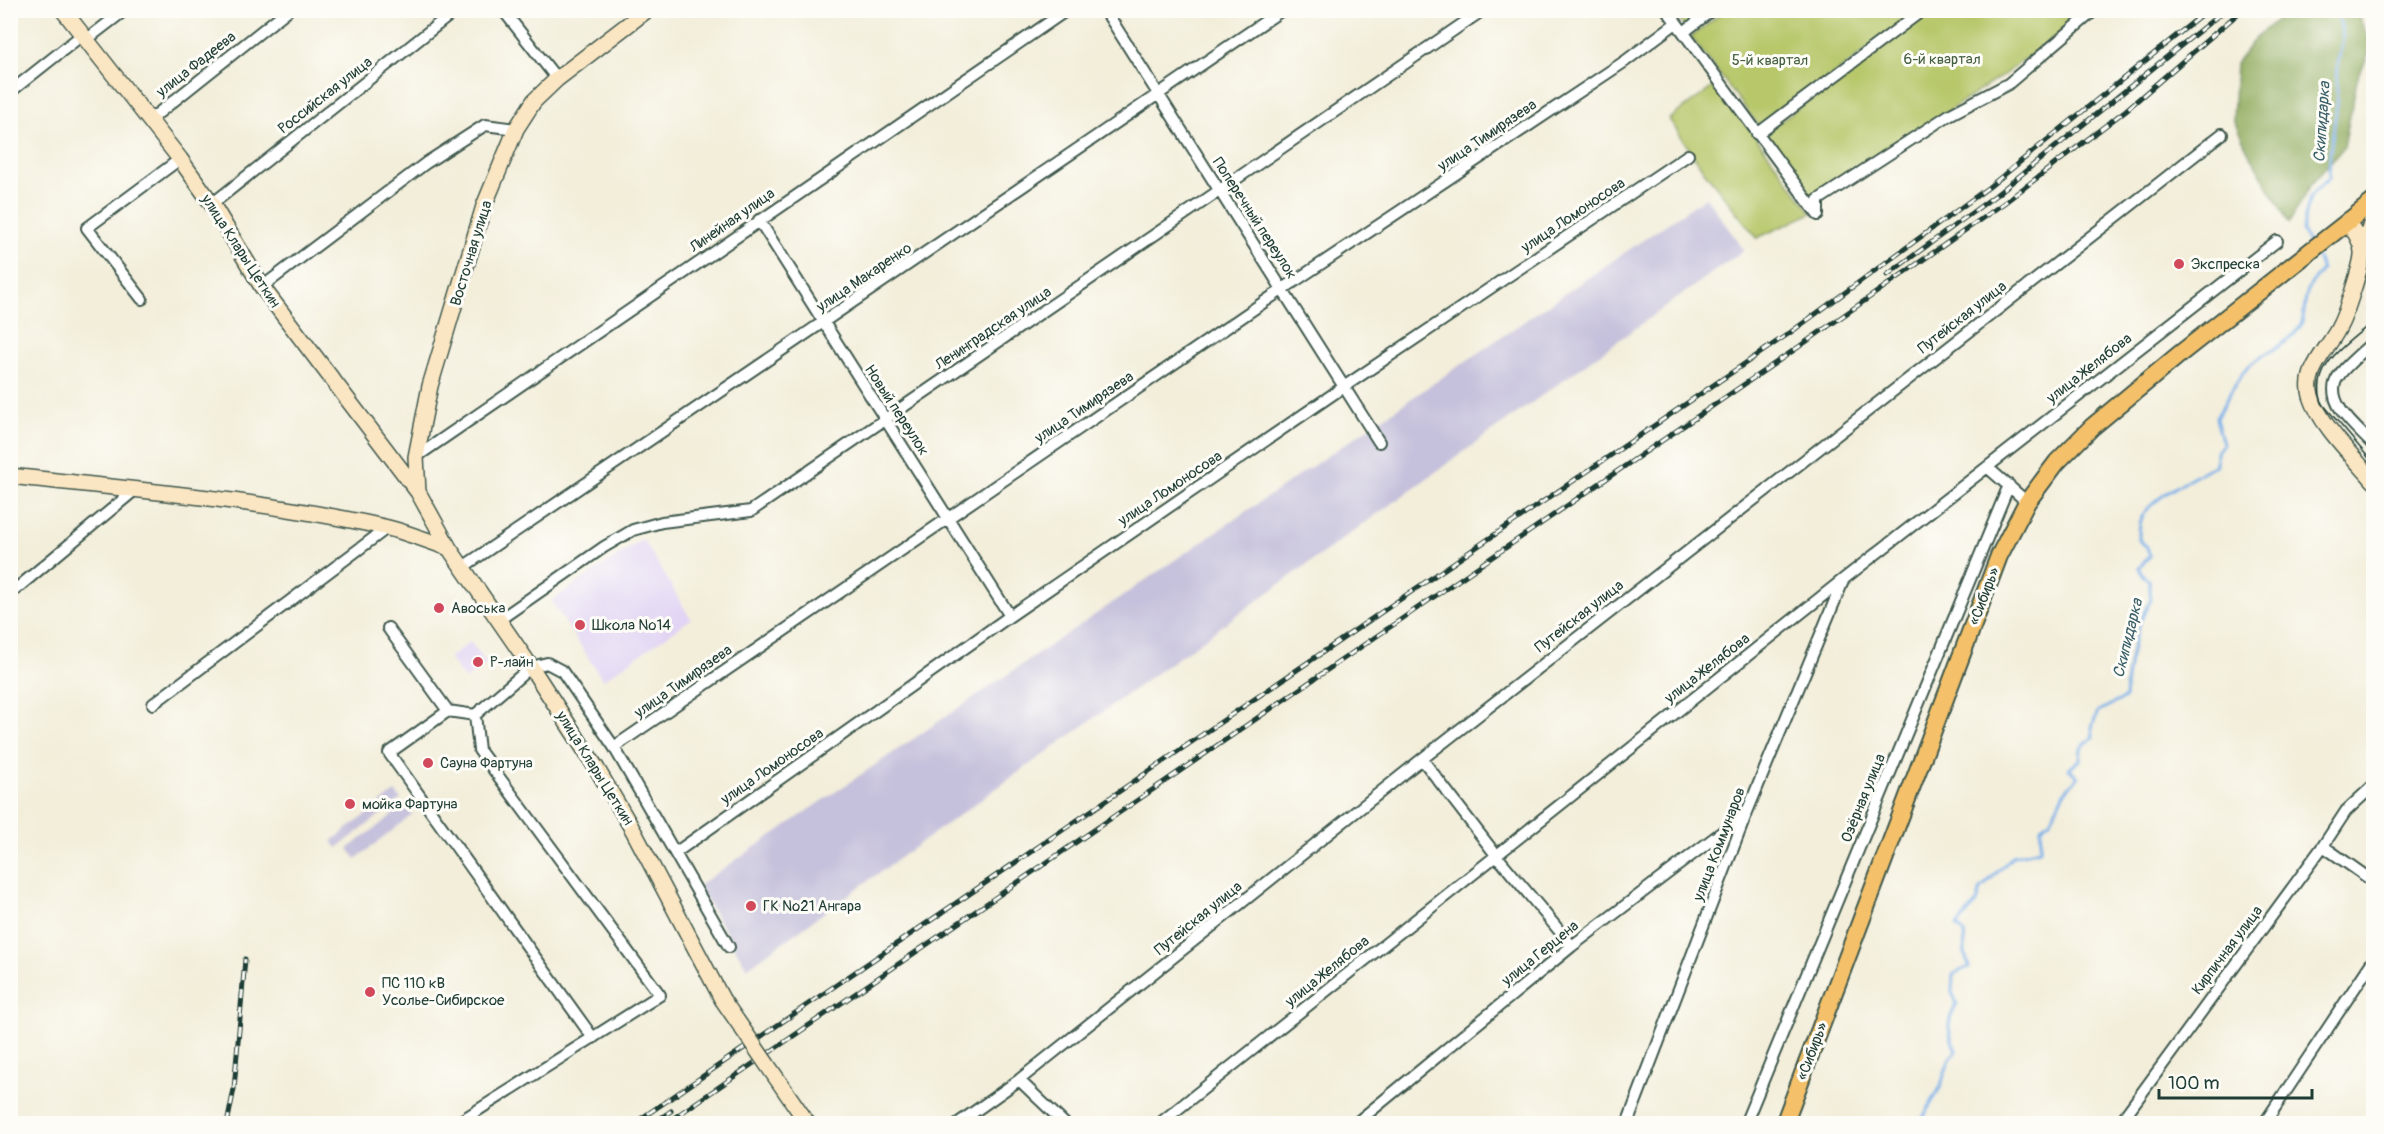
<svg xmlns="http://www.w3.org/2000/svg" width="2384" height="1134" font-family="Pangolin,sans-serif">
	<rect width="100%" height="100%" fill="#fdfcf7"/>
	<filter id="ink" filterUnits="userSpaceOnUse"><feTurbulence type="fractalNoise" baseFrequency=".0167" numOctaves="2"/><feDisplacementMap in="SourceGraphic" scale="12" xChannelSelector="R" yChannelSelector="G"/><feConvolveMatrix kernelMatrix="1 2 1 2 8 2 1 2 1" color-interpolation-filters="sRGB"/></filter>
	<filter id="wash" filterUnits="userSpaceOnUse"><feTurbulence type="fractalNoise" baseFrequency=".008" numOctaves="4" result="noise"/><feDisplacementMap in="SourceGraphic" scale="24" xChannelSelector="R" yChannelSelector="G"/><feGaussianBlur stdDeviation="1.35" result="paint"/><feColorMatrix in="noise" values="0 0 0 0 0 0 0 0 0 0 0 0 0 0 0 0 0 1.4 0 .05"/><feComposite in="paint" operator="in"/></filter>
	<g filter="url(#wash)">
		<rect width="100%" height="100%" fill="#f3eeda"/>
		<path fill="#e1d4f4" d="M643 539 691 619 603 680 551 601Z
			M470 642 487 663 465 680 449 658Z"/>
		<path fill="#c5c0db" d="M1706 197 1744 250 747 968 698 886Z
			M395 792 401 799 337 848 332 841Z
			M405 805 412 815 356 859 348 849Z"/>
		<path fill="#b7c76a" stroke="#6b824f" stroke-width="1.5" d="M1672 11H1706L1685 27Z
			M1724 11H1919L1761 129 1691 37Z
			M1929 11H2091L2002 76 1812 201 1763 134Z
			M1717 84 1812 213 1757 238 1704 171 1669 119Z"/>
		<path fill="#91ac5e" stroke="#587449" stroke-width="1.5" d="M2287 11H2351L2359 17 2372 46 2357 80 2344 147 2310 186 2289 223 2250 155 2233 119 2236 63 2256 37Z"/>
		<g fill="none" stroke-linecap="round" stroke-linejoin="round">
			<path stroke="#7bb0e9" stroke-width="3" d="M2310 244 2302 232 2310 196 2329 178 2330 152 2336 112 2338 63 2343 37 2337 10
				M1919 1124 1940 1088 1949 1061 1956 1051C1948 1030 1945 1024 1957 1004L1952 992 1953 974 1969 967 1965 954 1964 933 1957 926 1977 902 1981 889 2013 856 2040 850 2041 827 2051 820 2063 794 2078 777 2069 769 2080 760 2081 748 2093 737 2092 727 2098 711 2125 698C2127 669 2135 624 2151 600L2149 581 2144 577 2139 567 2150 556 2147 547 2139 540C2139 531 2139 520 2145 512 2157 496 2198 473 2216 465V451L2223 444 2216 418C2226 401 2235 381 2248 367 2263 351 2287 347 2299 328 2306 318 2303 308 2306 297 2308 286 2315 278 2322 270L2316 255"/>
		</g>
	</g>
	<g filter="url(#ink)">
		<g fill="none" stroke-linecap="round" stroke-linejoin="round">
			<defs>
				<path id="street" d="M503 10 557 79
					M1105 10 1379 442
					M1667 10 1818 215
					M1684 32 1712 10
					M86 40 125 10
					M10 92 82 35
					M151 119 288 10
					M1757 134 1923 10
					M212 204 456 10
					M1818 215V200L1949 115 2008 84 2095 10
					M759 220 1010 616
					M262 287 426 163 485 125 516 129
					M142 299 87 228 180 159
					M2374 341C2364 351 2338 371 2335 383 2328 407 2360 430 2374 446
					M416 457 1067 10
					M1987 467 2027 502
					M463 567 1282 10
					M10 594 136 489
					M499 620 604 547 633 530 662 522 751 511 1483 10
					M388 628 448 711 475 715 479 750 660 995 456 1124
					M153 704 387 528
					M448 711 389 753 593 1038
					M475 715 531 667 547 663 562 671 614 747 1283 289 1624 62 1676 23
					M614 747 729 947
					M1422 759 1496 855 1572 946
					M2323 846 2346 811 2374 785
					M675 853 1010 616 1345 386 1688 155
					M1019 1080 1065 1124
					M957 1124 1019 1080 1422 759 2222 134
					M1159 1124 1845 578 2277 241
					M1355 1124 1572 946 1747 813
					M1627 1124 1747 812 1843 581
					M1745 1124 2009 485
					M2119 1124 2323 846 2374 882
					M2264 1124 2374 959"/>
				<path id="secondary" d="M63 10 180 159 212 204 262 287 418 492
					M647 10 557 79 534 101 516 129 484 206 430 386 416 457 418 492 449 548 531 667 597 769 634 832 722 999
					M2347 221C2354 231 2363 242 2362 255 2361 267 2346 314 2340 325 2330 348 2303 369 2311 396 2320 425 2354 457 2374 481
					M2362 253 2374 214
					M10 476C135 490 262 500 384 527 406 532 428 541 449 548"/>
				<path id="primary" d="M1784 1124 1999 556 2027 502 2057 462 2092 427 2181 353 2374 201"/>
			</defs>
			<use href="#street" stroke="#3f584d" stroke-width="14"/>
			<use href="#secondary" stroke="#3f584d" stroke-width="18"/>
			<use href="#primary" stroke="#3f584d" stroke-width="20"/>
			<use href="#street" stroke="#fff" stroke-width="10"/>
			<use href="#secondary" stroke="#fbe6c3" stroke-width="15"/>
			<use href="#primary" stroke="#f4c16a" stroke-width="16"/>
			<path stroke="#1f3d34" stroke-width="1.5" d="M2374 321C2349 342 2309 366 2322 403L2374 464"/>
			<defs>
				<path id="rail" d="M1887 275 1996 195 2225 10
					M227 1124 234 1089 245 959
					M633 1124 1791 332 1989 187 2208 10
					M652 1124 671 1111
					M665 1124 1800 346 2004 203 2126 110 2242 10"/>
			</defs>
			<use href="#rail" stroke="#1f3d34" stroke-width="5"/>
			<use href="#rail" stroke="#fdfcf7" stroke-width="3" stroke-dasharray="9" stroke-linecap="butt"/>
			<defs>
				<path id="secondary-bridge" d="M722 999 808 1124"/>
			</defs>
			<use href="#secondary-bridge" stroke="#3f584d" stroke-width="18" stroke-linecap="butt"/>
			<use href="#secondary-bridge" stroke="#fbe6c3" stroke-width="15"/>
		</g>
	</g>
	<g fill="#d1495b" stroke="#fdfcf7" stroke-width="2">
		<circle cx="2179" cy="264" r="6"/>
		<circle cx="439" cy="608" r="6"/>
		<circle cx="580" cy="625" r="6"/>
		<circle cx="478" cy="662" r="6"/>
		<circle cx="428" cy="763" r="6"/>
		<circle cx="350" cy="804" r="6"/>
		<circle cx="751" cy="906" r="6"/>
		<circle cx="370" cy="992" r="6"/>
	</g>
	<g text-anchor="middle" stroke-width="6" stroke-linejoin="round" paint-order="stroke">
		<g font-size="15" fill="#456042" stroke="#fdfcf7">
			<text x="1942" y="64">6-й квартал</text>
			<text x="1770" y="65">5-й квартал</text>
		</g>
		<g font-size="15" fill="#1f3d34" stroke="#fdfcf7">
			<text transform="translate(196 64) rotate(-38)" y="5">улица Фадеева</text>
			<text transform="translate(325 95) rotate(-38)" y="5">Российская улица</text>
			<text transform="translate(1487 135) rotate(-34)" y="5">улица Тимирязева</text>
			<text transform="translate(1573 215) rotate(-34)" y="5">улица Ломоносова</text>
			<text transform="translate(1255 218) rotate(57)" y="5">Поперечный переулок</text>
			<text transform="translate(732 220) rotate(-35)" y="5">Линейная улица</text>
			<text transform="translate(241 251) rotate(57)" y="5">улица Клары Цеткин</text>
			<text transform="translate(471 253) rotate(-73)" y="5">Восточная улица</text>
			<text transform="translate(864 277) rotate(-34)" y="5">улица Макаренко</text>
			<text transform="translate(1962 317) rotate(-38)" y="5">Путейская улица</text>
			<text transform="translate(993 328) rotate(-34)" y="5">Ленинградская улица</text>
			<text transform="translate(2089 368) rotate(-38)" y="5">улица Желябова</text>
			<text transform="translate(1084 407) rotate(-34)" y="5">улица Тимирязева</text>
			<text transform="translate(897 410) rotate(57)" y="5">Новый переулок</text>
			<text transform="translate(1170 488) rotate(-34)" y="5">улица Ломоносова</text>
			<text transform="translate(1984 596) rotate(-69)" y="5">«Сибирь»</text>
			<text transform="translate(1579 616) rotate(-38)" y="5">Путейская улица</text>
			<text transform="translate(1707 668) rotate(-38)" y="5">улица Желябова</text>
			<text transform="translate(683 681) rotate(-35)" y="5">улица Тимирязева</text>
			<text transform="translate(772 766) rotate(-35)" y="5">улица Ломоносова</text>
			<text transform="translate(595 768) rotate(58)" y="5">улица Клары Цеткин</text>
			<text transform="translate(1863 798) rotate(-68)" y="5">Озёрная улица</text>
			<text transform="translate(1719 844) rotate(-69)" y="5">улица Коммунаров</text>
			<text transform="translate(1198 918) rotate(-39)" y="5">Путейская улица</text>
			<text transform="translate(2227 950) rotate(-53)" y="5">Кирпичная улица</text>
			<text transform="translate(1540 953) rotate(-39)" y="5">улица Герцена</text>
			<text transform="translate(1327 971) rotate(-39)" y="5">улица Желябова</text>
			<text transform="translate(1812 1051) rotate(-69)" y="5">«Сибирь»</text>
		</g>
		<g font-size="15" fill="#1f3d34" stroke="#fdfcf7" text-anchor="start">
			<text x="2191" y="269">Экспреска</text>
			<text x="451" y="613">Авоська</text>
			<text x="592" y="630">Школа №14</text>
			<text x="490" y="667">Р-лайн</text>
			<text x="440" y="768">Сауна Фартуна</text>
			<text x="362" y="809">мойка Фартуна</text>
			<text x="763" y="911">ГК №21 Ангара</text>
			<text x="382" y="988">ПС 110 кВ<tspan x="382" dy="17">Усолье-Сибирское</tspan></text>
		</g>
		<g font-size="16" font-style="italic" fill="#3b606a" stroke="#fdfcf7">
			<text transform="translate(2321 122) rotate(-86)" y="6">Скипидарка</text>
			<text transform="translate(2127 638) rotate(-76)" y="6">Скипидарка</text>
		</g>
	</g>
	<rect width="2384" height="1134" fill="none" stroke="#fdfcf7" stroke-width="36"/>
	<path d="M2159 1089v9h153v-9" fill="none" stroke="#1f3d34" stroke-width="3"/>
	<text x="2168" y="1089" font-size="18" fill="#1f3d34" stroke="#fdfcf7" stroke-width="4.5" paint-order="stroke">100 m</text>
</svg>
